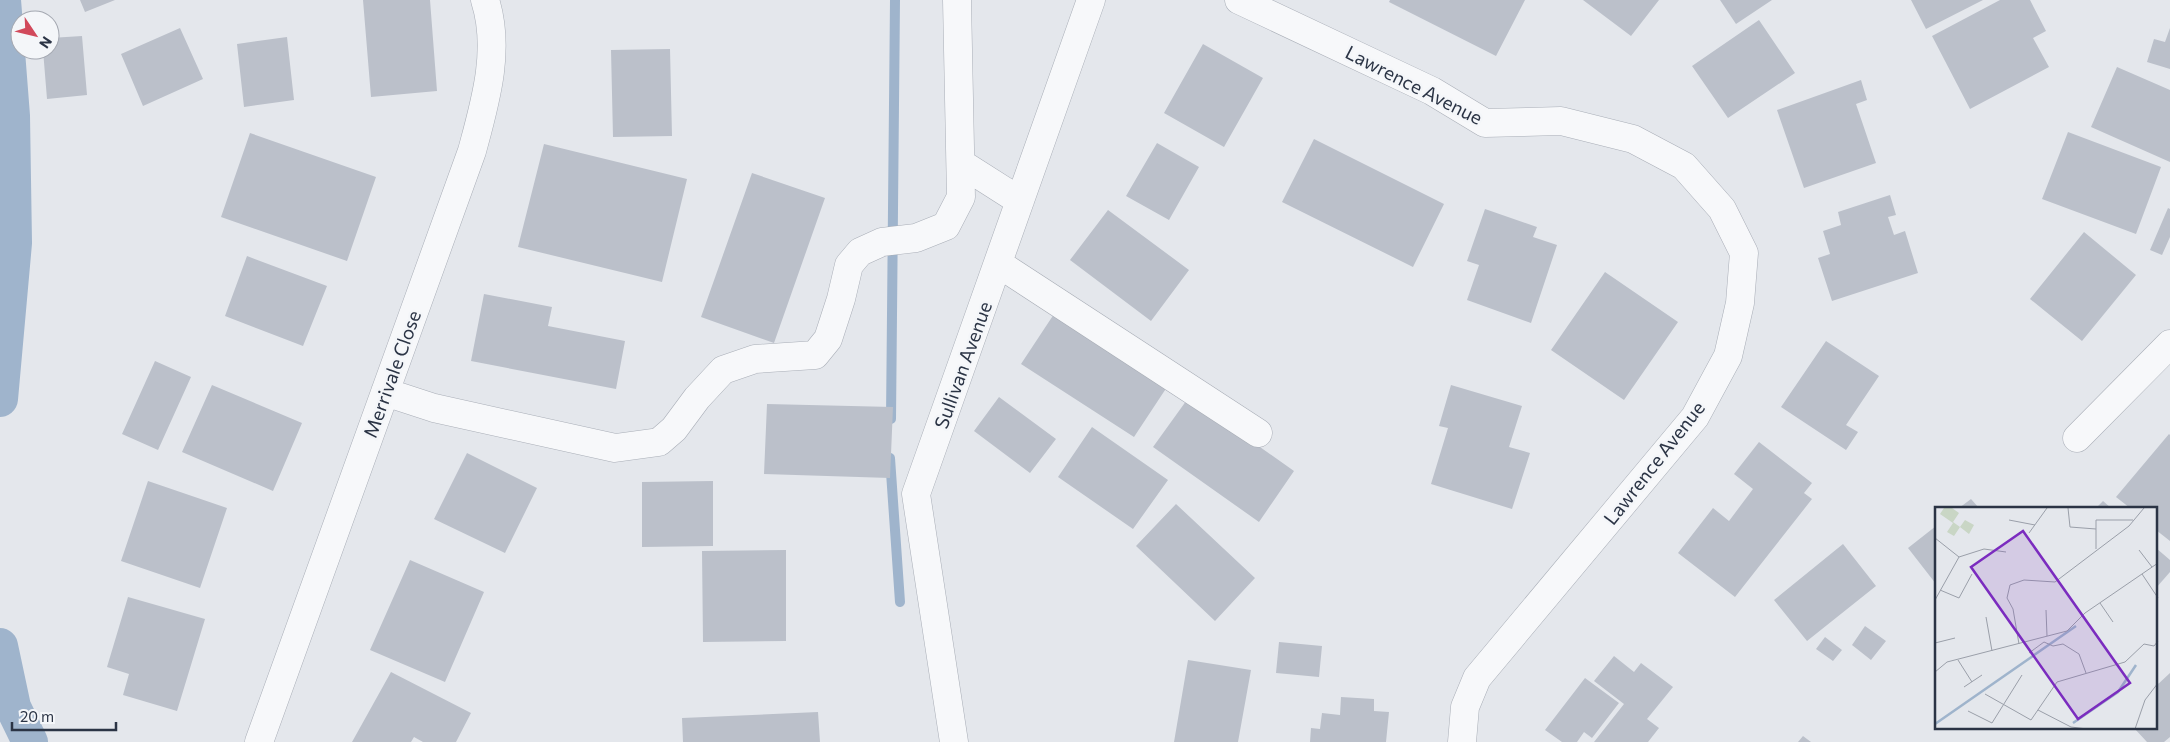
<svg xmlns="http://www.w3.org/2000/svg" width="2170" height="742" font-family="Commissioner,sans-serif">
	<rect width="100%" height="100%" fill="#e4e7ec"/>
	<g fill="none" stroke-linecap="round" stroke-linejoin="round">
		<path stroke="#9fb4cc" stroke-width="10" d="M891 419 895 0
			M890 458 900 602"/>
		<path stroke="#9fb4cc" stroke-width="36" d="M0 399 14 243 12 116 3 0
			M0 646 13 707 30 742"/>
	</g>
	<path fill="#bbc0ca" d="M80 0H115L85 12Z
		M363 0H430L437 91 371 97Z
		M1390 0H1525L1496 56 1389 2Z
		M1583 0H1659L1631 36Z
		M1720 0H1772L1736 24Z
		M1911 0H1983L1926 29Z
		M2000 0H2030L2046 31 2033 38 2049 67 1970 109 1932 36Z
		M1759 20 1795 73 1728 118 1692 66Z
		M180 28 203 79 143 106 121 54Z
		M2170 28V69L2147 62 2154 39 2165 42Z
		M82 36 87 95 47 99 43 50H50V38Z
		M287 37 294 100 244 107 237 44Z
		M1203 44 1263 78 1224 147 1164 113Z
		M670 49 672 136 613 137 611 50Z
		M2117 67 2170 90V162L2091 127Z
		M1861 80 1867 100 1856 104 1876 163 1804 188 1777 110Z
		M2068 132 2161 167 2136 234 2042 199Z
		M250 133 376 177 347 261 221 217Z
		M1314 139 1444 204 1413 267 1282 202Z
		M1157 143 1199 167 1169 220 1126 196Z
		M544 144 687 179 662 282 518 247Z
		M752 173 825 198 774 343 701 317Z
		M1890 195 1896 215 1888 217 1894 235 1905 231 1918 273 1832 301 1818 258 1830 254 1823 231 1841 225 1838 212Z
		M2168 208 2170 209V237L2162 255 2150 250Z
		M1485 209 1537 227 1533 237 1557 245 1531 323 1467 300 1479 265 1467 261Z
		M1108 210 1189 270 1151 321 1070 260Z
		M2084 232 2136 275 2082 341 2030 299Z
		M247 256 327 286 303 346 225 316Z
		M1605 272 1678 322 1624 400 1551 350Z
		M484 294 552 307 548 326 625 341 616 389 471 361Z
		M1056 311 1169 384 1134 437 1021 364Z
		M1826 341 1879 376 1846 425 1858 432 1846 450 1781 407Z
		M155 361 191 377 158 450 122 434Z
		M212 385 302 423 273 491 182 452Z
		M1451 385 1522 406 1509 447 1530 453 1512 509 1431 484 1448 428 1439 426Z
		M999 397 1056 439 1030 473 974 431Z
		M1189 397 1294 471 1259 522 1153 447Z
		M767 404 893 407 890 478 764 474Z
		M1092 427 1168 480 1133 529 1058 477Z
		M2169 434 2170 435V541L2156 530V508H2130L2116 497Z
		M1759 442 1812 483 1804 493 1812 499 1735 597 1678 553 1713 508 1729 521 1753 489 1734 474Z
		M467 453 537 488 505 553 434 519Z
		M148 481 227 508 200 588 121 561Z
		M713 481V546L642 547V482Z
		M1971 499 1979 508H1959Z
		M2103 501 2111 508H2096Z
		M1176 504 1255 578 1215 621 1136 546Z
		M1936 526V584L1908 548Z
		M1843 544 1876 586 1807 641 1774 600Z
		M2156 548 2170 560V572L2156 588Z
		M786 550V641L703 642 702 551Z
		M410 560 484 592 445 682 370 650Z
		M128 597 205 619 177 711 123 695 129 674 107 667Z
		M1865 626 1886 641 1871 660 1852 645Z
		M1825 637 1842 650 1833 661 1816 649Z
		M1279 642 1322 646 1319 677 1276 673Z
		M1614 656 1634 672 1641 663 1673 687 1647 719 1659 728 1648 742H1594L1624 704 1594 681Z
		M1188 660 1251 670 1238 742H1174Z
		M391 672 471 713 456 742H423L414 737 411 742H352Z
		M2170 673V737L2164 742H2147L2134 728H2156V686Z
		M1585 678 1619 703 1592 738 1584 732 1577 742H1562L1545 730Z
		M1341 697 1374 699V711L1389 712 1386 742H1310L1311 728 1320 729 1322 713 1340 715Z
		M818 712 820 742H683L682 718Z
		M1803 736 1811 742H1798Z"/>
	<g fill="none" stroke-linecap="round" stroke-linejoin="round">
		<defs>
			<path id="minor" d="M1239 0 1432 91 1485 123 1561 121 1633 139 1684 166 1722 209 1744 253 1740 303 1728 356 1695 417 1477 678 1465 707 1462 742
				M962 164 1020 201
				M999 264 1258 433
				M385 392 434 408 615 448 659 442 674 429 697 398 723 370 755 359 815 355 828 339 841 299 849 265 860 252 882 242 916 238 946 226 961 197 957 0
				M2077 438 2170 344
				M259 742 472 151C485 103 501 50 485 0
				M954 742 916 494 1091 0"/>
		</defs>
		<use href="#minor" stroke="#a9aeb7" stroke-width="29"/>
		<use href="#minor" stroke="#f7f8fa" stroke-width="28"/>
	</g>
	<g text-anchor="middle" stroke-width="5" stroke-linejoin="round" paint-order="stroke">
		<g font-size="19" fill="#2b3445" stroke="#f4f6f9">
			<text transform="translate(1414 85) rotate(27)" y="7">Lawrence Avenue</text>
			<text transform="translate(963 365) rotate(-70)" y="7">Sullivan Avenue</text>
			<text transform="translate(392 374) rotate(-70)" y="7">Merrivale Close</text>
			<text transform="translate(1654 463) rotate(-52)" y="7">Lawrence Avenue</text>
		</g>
	</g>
	<g transform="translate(1935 507)">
		<rect width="222" height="222" fill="#e4e7ec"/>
		<path d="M9 1H17L24 6 18 15 25 20 30 13 39 18 34 27 25 20 19 29 12 25 18 16 5 7Z" fill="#c9d6c5"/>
		<path fill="none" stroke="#9fb4cc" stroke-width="2.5" d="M138 216 183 185 201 158M0 217 141 119"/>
		<path fill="none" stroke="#9a9fa9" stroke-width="1" d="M133 1 135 20 161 22M74 13 100 18M94 26 112 1M0 31 24 50M161 42V13H198M204 43 217 60M207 67 223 91M5 83 24 91 37 67M0 93 24 50 49 42 71 45M165 96 178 115M111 103 112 129M51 110 57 144M0 136 20 131M84 137 78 102 72 91 75 78 89 73 120 75 194 19 209 1M94 146 109 135 118 139 128 137 144 147 151 166M23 153 37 175M0 165 12 155 132 124 150 106 223 56M29 180 47 168M50 187 96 213 122 175 190 155 209 137 219 139 223 134M103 203 136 220 152 222M33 204 57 216 87 168M200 222 210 193 223 176"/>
		<path fill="#7b2cbf" fill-opacity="0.15" stroke="#7b2cbf" stroke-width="2.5" d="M88 24 195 176 143 212 36 60Z"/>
		<rect width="222" height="222" fill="none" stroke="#2b3445" stroke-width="2.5"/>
	</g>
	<g transform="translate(35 35) rotate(125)"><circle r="24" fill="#f4f6f9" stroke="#a4a8b1"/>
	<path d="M0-4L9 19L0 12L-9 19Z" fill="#d1495b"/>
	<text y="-8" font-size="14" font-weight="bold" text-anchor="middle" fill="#2b3445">N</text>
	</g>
	<path d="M12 722v8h104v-8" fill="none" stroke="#2b3445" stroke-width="2.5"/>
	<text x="20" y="722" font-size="15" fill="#2b3445" stroke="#f4f6f9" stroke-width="4" paint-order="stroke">20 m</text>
</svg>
